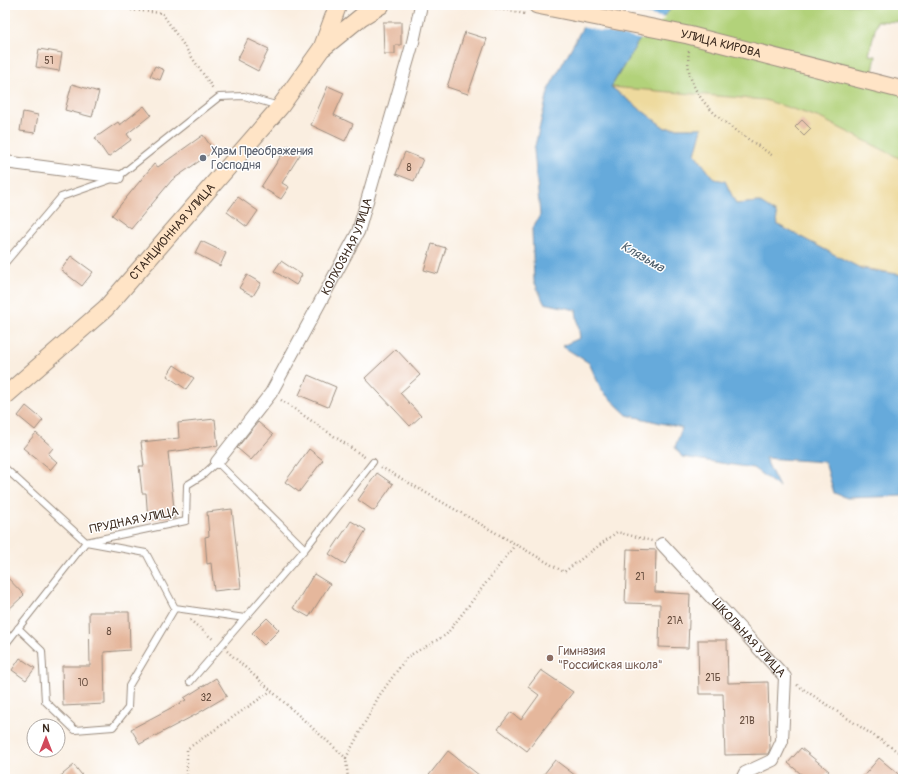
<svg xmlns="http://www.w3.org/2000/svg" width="908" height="784" font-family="Pangolin,sans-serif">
	<rect width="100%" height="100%" fill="#fff"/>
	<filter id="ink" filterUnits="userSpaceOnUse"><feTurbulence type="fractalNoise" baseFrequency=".025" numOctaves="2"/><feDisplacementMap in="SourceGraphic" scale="8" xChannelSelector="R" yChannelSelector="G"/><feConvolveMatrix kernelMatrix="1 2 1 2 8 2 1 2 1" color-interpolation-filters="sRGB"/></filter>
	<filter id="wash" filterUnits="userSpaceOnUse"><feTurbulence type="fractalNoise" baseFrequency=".012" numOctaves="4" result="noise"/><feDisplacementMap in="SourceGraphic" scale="16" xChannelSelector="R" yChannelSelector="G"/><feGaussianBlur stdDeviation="0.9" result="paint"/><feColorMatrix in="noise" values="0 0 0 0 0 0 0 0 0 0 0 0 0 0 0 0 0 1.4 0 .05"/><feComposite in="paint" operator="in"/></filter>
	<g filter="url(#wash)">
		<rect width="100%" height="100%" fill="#faeee0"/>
		<path fill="#b2d27a" stroke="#767e4c" d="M675 5H903V22L877 21 869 55 876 56 872 76 903 81V275L611 87 638 42Z"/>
		<path fill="#eeda9e" stroke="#94825e" d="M611 87 765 100 820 118 903 160V275L858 267 778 225 759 202 736 204 725 181 714 179 695 154 702 128H665Z"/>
		<path fill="#66aadb" stroke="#506a7c" d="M595 5H675L638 42 611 87 665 128H702L695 154 714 179 725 181 736 204 759 202 776 213 778 225 862 269 903 275V496L847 498 834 493 825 462 765 458 779 487 753 468 682 457 675 447 682 428 627 415 602 391 589 363 562 346 580 338 576 310 544 303 534 281 532 229 540 215 534 150 549 88Z"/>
		<path fill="#faeee0" d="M593 5H604L665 18 643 40 581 27Z"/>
		<g id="blocks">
			<path fill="#e5b79c" d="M383 22H401V45H395V54H384Z
				M465 32 487 39 468 94 447 87Z
				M248 39 269 49 258 71 237 60Z
				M39 49 62 53 59 71 36 67Z
				M155 66 164 70 160 80 150 76Z
				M72 84 99 92 92 117 65 110Z
				M328 86 344 93 334 115 353 124 345 141 311 125Z
				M144 106 151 115 127 134 131 140 108 157 95 138 118 122 120 125Z
				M23 112 38 115 35 133 20 131Z
				M802 120 811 129 804 136 795 127Z
				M203 135 214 151 172 180 131 229 112 215 154 164 158 167Z
				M288 145 301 153 282 183 289 187 281 199 261 187Z
				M405 152 423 159 414 181 396 174Z
				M238 197 258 211 247 227 227 212Z
				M201 241 226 253 220 266 195 253Z
				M432 244 446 248 438 274 424 270Z
				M71 256 93 272 82 286 61 270Z
				M281 261 302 275 296 285 274 271Z
				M247 275 261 283 253 296 239 288Z
				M396 349 420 375 400 393 421 416 410 426 365 378Z
				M174 365 194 378 186 389 167 376Z
				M308 375 336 387 328 407 299 395Z
				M26 406 43 420 35 430 18 416Z
				M215 419 218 446 168 452 175 518 148 520 146 493H142L139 466H144L141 442 179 438 178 423Z
				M258 422 273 435 251 460 237 448Z
				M36 433 53 448 48 454 57 462 50 470 23 448Z
				M309 449 323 460 299 492 285 482Z
				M377 473 393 484 374 511 358 500Z
				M232 509 241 588 214 591 211 563 207 564 205 537 209 536 207 512Z
				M351 521 366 530 345 564 329 554Z
				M627 549 656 550 655 592 690 594 688 648 659 647 660 604 625 603Z
				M314 574 330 584 309 617 293 608Z
				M5 575 24 595 5 613Z
				M89 612H129L130 650 104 652 105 704 63 706 62 666H90Z
				M267 618 279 630 264 645 252 633Z
				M698 640H727L728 683 768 682 770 749 768 754 725 755 723 694H699Z
				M20 658 35 668 26 680 12 670Z
				M541 670 573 692 527 751 498 729 511 712 521 720 539 695 528 687Z
				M216 678 227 696 195 715 140 744 131 729 186 700 184 698Z
				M801 748 829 771 822 779H807L788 763Z
				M448 751 484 779H426Z
				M879 758 903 778V779H861Z
				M555 760 580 779H540Z
				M74 765 85 779H57Z"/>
		</g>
	</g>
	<g filter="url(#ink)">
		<use href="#blocks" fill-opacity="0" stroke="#9a8c7f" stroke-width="1"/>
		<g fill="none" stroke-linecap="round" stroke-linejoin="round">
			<defs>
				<path id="lane" d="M5 263 61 197 118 177 219 97 244 96 279 106
					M5 468 86 542 186 521 187 485 203 475 217 462 305 549
					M18 628 42 651 45 701 75 730 113 727 128 708 129 686 175 608 245 618 305 549 373 462
					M5 645 86 542 146 553 175 608
					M190 682 245 618"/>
				<g id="street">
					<path d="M5 162 118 177"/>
					<path id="s1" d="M217 462 271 393 358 232 413 42 421 5"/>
					<path id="s2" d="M662 544 785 677 782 741 773 760 745 773 742 779"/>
				</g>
				<g id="secondary">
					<path id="s3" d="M537 5 688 35 903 90"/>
					<path d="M324 47 361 17 381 5"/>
					<path id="s4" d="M5 396 106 308 280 107 322 48 338 5"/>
				</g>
			</defs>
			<use href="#lane" stroke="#9a8c7f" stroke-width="8"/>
			<use href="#street" stroke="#9a8c7f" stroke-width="14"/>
			<use href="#secondary" stroke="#9a8c7f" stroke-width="19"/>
			<path stroke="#9a8c7f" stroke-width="2.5" stroke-dasharray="1 3" stroke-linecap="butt" d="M476 5 526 14
				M131 10 162 13 214 90
				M689 51C681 103 737 130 773 156
				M281 400 366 458
				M381 467 564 572 617 532 652 541
				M190 620 214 640
				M227 651 346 758 348 779
				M797 685 903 755
				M346 758 379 696 407 657 446 635 515 545
				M187 779V749L271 691"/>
			<use href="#lane" stroke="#fff" stroke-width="6"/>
			<use href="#street" stroke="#fff" stroke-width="12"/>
			<use href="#secondary" stroke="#ffe4c6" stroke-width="17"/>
		</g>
	</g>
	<circle fill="#6b7280" stroke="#fff" stroke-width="1.5" cx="203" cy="158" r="4"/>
	<circle fill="#8d6e63" stroke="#fff" stroke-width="1.5" cx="550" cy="658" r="4"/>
	<g text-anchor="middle" stroke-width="3" stroke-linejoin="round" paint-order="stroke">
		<g font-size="10" fill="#664d3e">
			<text x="49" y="64">51</text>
			<text x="409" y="171">8</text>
			<text x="640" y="580">21</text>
			<text x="675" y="624">21А</text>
			<text x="109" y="635">8</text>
			<text x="713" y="681">21Б</text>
			<text x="83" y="686">10</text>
			<text x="206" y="701">32</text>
			<text x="747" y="724">21В</text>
		</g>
		<g font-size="12" fill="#3b2a1e" stroke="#fff">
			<text dy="4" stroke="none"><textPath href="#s3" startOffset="188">УЛИЦА КИРОВА</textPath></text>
			<text dy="4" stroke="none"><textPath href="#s4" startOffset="235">СТАНЦИОННАЯ УЛИЦА</textPath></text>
			<text dy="4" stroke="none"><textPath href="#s1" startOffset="253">КОЛХОЗНАЯ УЛИЦА</textPath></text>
			<text transform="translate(134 520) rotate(-12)" y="4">ПРУДНАЯ УЛИЦА</text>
			<text dy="4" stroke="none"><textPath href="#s2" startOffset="128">ШКОЛЬНАЯ УЛИЦА</textPath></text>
		</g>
		<g font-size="12" fill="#5b616d" stroke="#fff" text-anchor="start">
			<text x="211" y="155">Храм Преображения<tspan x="211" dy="14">Господня</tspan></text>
		</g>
		<g font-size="12" fill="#785e54" stroke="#fff" text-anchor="start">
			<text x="558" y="655">Гимназия<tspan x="558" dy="14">"Российская школа"</tspan></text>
		</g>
		<g font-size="13" font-style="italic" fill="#4c5d6a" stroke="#fff">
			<text transform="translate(643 256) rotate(30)" y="5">Клязьма</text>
		</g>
	</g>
	<rect width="908" height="784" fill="none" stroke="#fff" stroke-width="20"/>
	<g transform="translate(46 738)"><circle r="19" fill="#ffffff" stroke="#b1aaa5"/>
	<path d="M0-3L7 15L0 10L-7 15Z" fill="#d1495b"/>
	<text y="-6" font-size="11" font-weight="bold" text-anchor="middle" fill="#3b2a1e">N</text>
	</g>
</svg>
